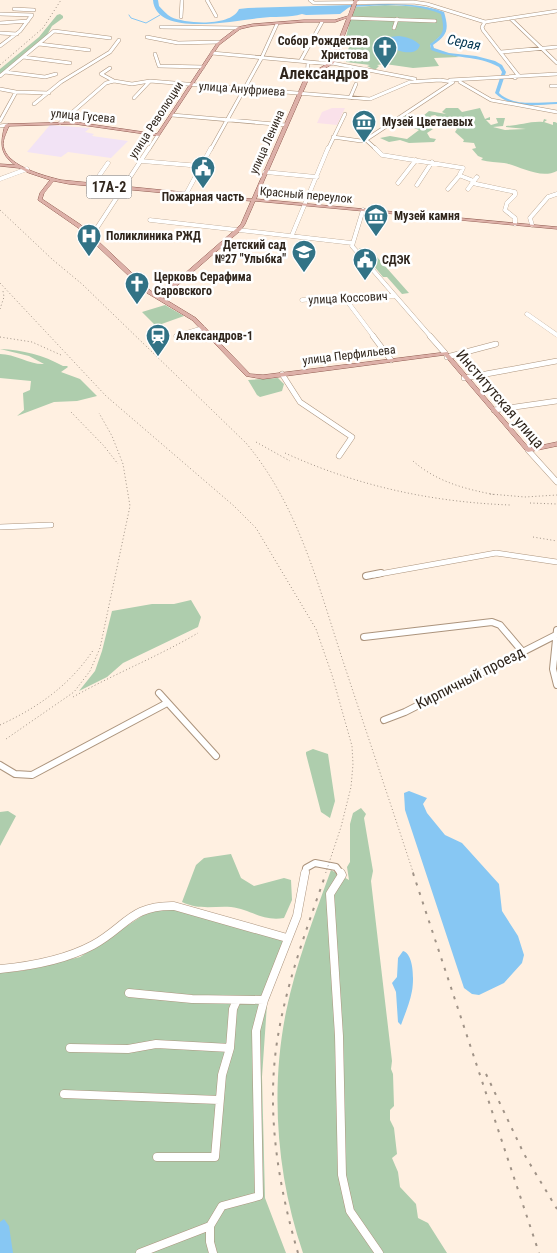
<svg xmlns="http://www.w3.org/2000/svg" width="557" height="1253" font-family="'Roboto Condensed',sans-serif">
	<rect width="100%" height="100%" fill="#fff0e1"/>
	<path fill="#fae1ea" d="M332 108H345L337 125 317 123 322 112Z"/>
	<path fill="#f2e3f5" d="M50 125 90 128 85 132 94 134 92 136 128 141 111 158 68 152 61 157 27 152Z"/>
	<path fill="#aecdad" d="M385 5 426 7 442 12 446 31 430 45 431 48 459 57 434 58 439 66 413 68 385 64 377 65 379 66 375 70 367 66 370 65 346 62 349 46 344 45 350 21 356 7Z
		M60 14 63 16V18L52 26 45 39 0 76V69L39 37 57 15Z
		M446 108H458L462 112 480 108 485 119 490 117V120H486L491 125 498 123 496 118H505L503 126 493 127 505 130 526 129 506 127V126C519 126 529 121 543 122L544 119 547 120 544 122 553 125V122H555L557 123V171C540 180 518 165 504 163 497 162 489 162 481 160L483 158 478 156 472 149 476 148 474 143 463 142 464 140 455 132 457 129 435 115 430 116 436 120V123L427 128 433 129 427 133 430 138 436 139 434 142 409 143 400 140 389 142 380 138 390 136 407 139 419 130 402 123 405 119 403 116 406 114 411 118 408 123 420 122 418 120 424 119 418 117 423 116 429 111 446 114 442 112Z
		M359 248H369L409 293 402 294 387 277H383Z
		M165 305 184 316 156 326 142 312Z
		M0 349C23 350 43 355 63 366H67L68 367 61 372 80 379 97 396 77 401 54 402 17 416 24 410 23 393 30 390 31 381 0 378V354C15 354 31 365 44 364L29 356Z
		M278 378 284 384 282 391 260 397 257 395 248 380Z
		M191 600 201 617 198 627 123 663 107 677 79 691 95 671 102 651 112 611 152 604H174Z
		M313 749 328 754 335 801 330 818 321 812 306 754V752Z
		M361 808 366 814 364 818 373 871 371 881 392 1061 391 1069 393 1074 394 1106 390 1110V1120L394 1128 397 1154 392 1158 398 1172 400 1187 416 1204 418 1218 428 1223 447 1253H303C277 1177 270 1091 286 1012 296 963 314 917 331 870L349 880 347 867 350 862V824L353 813Z
		M8 811 16 816 0 846V812Z
		M231 854 241 878 254 886 284 878 291 880 292 900 284 918C263 922 250 909 231 907 213 906 198 910 182 902L196 865 204 858Z
		M157 909H175L290 942 267 1004 262 1077 265 1198 286 1253H0V972L21 971 80 957 148 912Z"/>
	<path fill="#87c7f3" d="M153 0H158L159 6C163 10 167 15 171 17 186 24 231 27 239 9L248 8 352 5 340 14 306 15 302 14C290 18 273 16 260 18 235 20 156 38 153 0Z
		M399 36C407 37 414 39 420 45 416 58 396 51 387 45L390 37Z
		M409 791 427 798 423 804 427 813 445 835 462 843 499 884 502 911 518 936 524 955 522 963 504 983 479 995 472 994 464 988 405 810 404 793Z
		M403 951C414 954 414 980 412 991 410 1002 405 1014 401 1025L398 1022 396 992 392 983 397 977 398 958Z
		M4 1219 9 1226 13 1253H0V1222Z"/>
	<g fill="none" stroke-linecap="round" stroke-linejoin="round">
		<path stroke="#87c7f3" stroke-width="1" d="M129 15 131 18 146 23 160 15"/>
		<path fill="#87c7f3" fill-rule="evenodd" d="M379 4C402 4 423 4 444 12 449 29 448 35 433 45L434 48 449 53 476 56 495 61 502 65 506 72 499 93C514 107 538 102 557 102V104C536 105 511 109 495 93L502 72 499 67C478 55 453 59 431 50L430 44C444 34 445 31 441 14 409 1 374 6 340 8L338 7 340 6Z"/>
		<defs>
			<path id="minor-far4" d="M207 0 216 16
				M310 0 314 3 413 2 427 4 485 22 557 11
				M14 9 34 10
				M0 14 32 15
				M181 17 182 0
				M348 18 435 21
				M510 18 557 63
				M485 22 482 27 483 30 518 75 515 78
				M0 23 28 21
				M161 27 239 28
				M394 28 397 19
				M0 33 17 34
				M147 37 178 43 219 42
				M39 44 89 50
				M0 46 20 31 32 15
				M501 52 557 47
				M212 53 331 64
				M155 54 159 66 203 67
				M23 57 70 63
				M301 60 322 22
				M332 63 415 79
				M110 68 101 74 114 81
				M5 72 45 77 56 74
				M0 76 54 31 110 38
				M307 77 308 63
				M450 80 557 74
				M460 82 491 100 557 112
				M551 86H557
				M0 89 16 92 49 93
				M134 98 150 81
				M350 98 356 84
				M34 104 61 82 110 52 119 40
				M172 115 286 125
				M0 121 16 92
				M60 123 106 83 114 81 132 84 150 81 370 99 410 82 440 80 453 82
				M0 126 7 125
				M333 137 361 141 367 139 453 82
				M366 140 376 149
				M149 149 158 135
				M211 149 262 57 277 24
				M328 149 345 114"/>
			<path id="minor-far3" d="M375 148 382 155 463 168 459 176 448 189
				M141 161 201 166
				M265 172 317 177
				M461 176 474 181
				M0 179 27 169
				M398 183 416 160
				M472 183 515 192V195L507 203 505 210 515 218V224
				M417 185 432 162
				M92 186 108 163
				M468 189 477 177
				M186 194 211 148
				M363 210 352 246 431 337
				M150 220 352 243
				M532 225 530 218 548 197 557 194
				M292 235 328 148
				M91 237 149 148
				M344 297 374 337
				M302 300 358 296H395
				M527 314 557 335
				M176 336 203 328"/>
			<path id="minor-far2" d="M373 336 391 360
				M430 336 445 353
				M447 357 496 344
				M282 374 300 402 352 437 339 456
				M464 378 557 361
				M494 410 557 401
				M528 450 557 482
				M0 527 51 525
				M374 575 496 553 557 562"/>
			<path id="minor-far1" d="M366 576 381 573
				M557 630 553 669 557 685
				M364 637 492 622 500 625 522 651
				M159 693 216 756
				M384 720 405 712 556 635
				M0 765 15 774 32 775 167 703
				M305 875 306 868 315 863 336 867 342 875"/>
			<path id="minor" d="M341 873 342 875 330 894 339 1036 342 1175 350 1211 379 1253
				M0 969C32 966 65 960 93 945 126 927 131 905 174 906L287 938
				M129 993 192 999 264 1000
				M70 1048 128 1049 156 1044 230 1048 233 1009 237 1000
				M64 1094 219 1100
				M157 1157H215L222 1075 230 1048
				M210 1226V1242L213 1253
				M140 1253 210 1226 222 1206 259 1196 256 1031 264 1000 297 916 305 873"/>
			<path id="major" d="M354 0H358L334 63 309 78 256 199 557 227V229L255 201 245 224 241 230 163 298 196 318 250 374 263 375 447 352 529 448 557 442V446L528 452 526 451 444 355 263 379 246 376 192 320 147 293 77 227 38 200 40 193 50 180 29 173 19 168 0 166V164L15 165C0 154 0 144 5 125L7 124 75 122 157 134 217 43 238 27 253 24 304 20H335L348 16ZM347 18 330 62 305 77 252 199 61 180C45 176 10 167 4 149 1 142 6 133 9 126L75 124 159 136 219 45 240 29 253 26 304 22H335ZM54 181 69 184 251 201 241 224 237 228 159 296 151 291 81 225 42 199 44 193Z"/>
		</defs>
		<use href="#minor-far4" stroke="#ac947d" stroke-width="4"/>
		<use href="#minor-far3" stroke="#ac947d" stroke-width="4.5"/>
		<use href="#minor-far2" stroke="#ac947d" stroke-width="6"/>
		<use href="#minor-far1" stroke="#ac947d" stroke-width="8"/>
		<use href="#minor" stroke="#ac947d" stroke-width="9"/>
		<use href="#major" stroke="#925d52" stroke-width="1"/>
		<use href="#minor-far4" stroke="#fff" stroke-width="3"/>
		<use href="#minor-far3" stroke="#fff" stroke-width="4"/>
		<use href="#minor-far2" stroke="#fff" stroke-width="5"/>
		<use href="#minor-far1" stroke="#fff" stroke-width="6"/>
		<use href="#minor" stroke="#fff" stroke-width="8"/>
		<use href="#major" fill="#ddb0a8" fill-rule="evenodd"/>
		<path stroke="#a09387" stroke-width="1" stroke-dasharray="1 2.5" stroke-linecap="butt" d="M0 65 43 28 61 0
			M0 210 53 260 82 284 246 443C297 504 317 581 341 655 365 728 390 802 414 875
			M0 283 106 396 234 506 256 528 316 629 332 675 352 746 353 764 351 787 341 827 325 875
			M0 309 4 297 3 291
			M0 337 32 342 61 355
			M71 412 104 446 118 464
			M256 442 290 461
			M285 453C357 486 431 502 510 505
			M413 461C437 482 465 489 496 495
			M490 494 525 497 557 495
			M530 503 557 504
			M533 537 557 541
			M73 697C114 674 157 657 198 633
			M0 725C39 707 70 685 94 649
			M6 739 74 692 90 671 100 648 130 506 123 464 112 436 99 413"/>
		<path stroke="#a09387" stroke-width="2" stroke-dasharray="3 7" stroke-linecap="butt" d="M413 873 539 1253
			M486 1074 524 1154 557 1209
			M298 1253C279 1188 267 1118 276 1049 284 989 306 931 326 873"/>
	</g>
	<defs>
		<symbol id="church-pin" viewBox="-11 -11 22 30"><path d="M0 17L-7.5 6A9.5 9.5 0 1 1 7.5 6Z" fill="#327386" stroke="#fff"/><path d="M-1.2-6h2.4v3.5h3.3v2.4h-3.3V6h-2.4V-.1h-3.3v-2.4h3.3Z" fill="#fff"/></symbol>
		<symbol id="museum-pin" viewBox="-11 -11 22 30"><path d="M0 17L-7.5 6A9.5 9.5 0 1 1 7.5 6Z" fill="#327386" stroke="#fff"/><path d="M0-6L6-3V-2H-6V-3ZM-5-1h2V3h-2ZM-1-1h2V3h-2ZM3-1h2V3H3ZM-6 4H6V6H-6Z" fill="#fff"/></symbol>
		<symbol id="civic-pin" viewBox="-11 -11 22 30"><path d="M0 17L-7.5 6A9.5 9.5 0 1 1 7.5 6Z" fill="#327386" stroke="#fff"/><path d="M-.6-6.5H3V-4.5H.6V-3L4-1V1h2V6H-6V1h2V-1L-.6-3ZM-1.2 2.5V6h2.4V2.5Z" fill="#fff"/></symbol>
		<symbol id="hospital-pin" viewBox="-11 -11 22 30"><path d="M0 17L-7.5 6A9.5 9.5 0 1 1 7.5 6Z" fill="#327386" stroke="#fff"/><path d="M-5-5h3v3.5h4V-5h3V5h-3V1.5h-4V5h-3Z" fill="#fff"/></symbol>
		<symbol id="school-pin" viewBox="-11 -11 22 30"><path d="M0 17L-7.5 6A9.5 9.5 0 1 1 7.5 6Z" fill="#327386" stroke="#fff"/><path d="M0-5L7-2L0 1L-7-2ZM-4 1L0 2.5L4 1V4Q0 6-4 4Z" fill="#fff"/></symbol>
		<symbol id="station-pin" viewBox="-11 -11 22 30"><path d="M0 17L-7.5 6A9.5 9.5 0 1 1 7.5 6Z" fill="#327386" stroke="#fff"/><path d="M-3-6H3Q5-6 5-4V2Q5 4 3 4L4.5 6H3L1.5 4h-3L-3 6H-4.5L-3 4Q-5 4-5 2V-4Q-5-6-3-6ZM-3.5-4v3h7v-3ZM-3.5 1v1.5H-2V1ZM2 1v1.5H3.5V1Z" fill="#fff"/></symbol>
	</defs>
	<g fill-rule="evenodd">
		<use href="#church-pin" x="371" y="34" width="28" height="38"/>
		<use href="#museum-pin" x="350" y="108" width="28" height="38"/>
		<use href="#civic-pin" x="189" y="154" width="28" height="38"/>
		<use href="#museum-pin" x="362" y="202" width="28" height="38"/>
		<use href="#hospital-pin" x="75" y="222" width="28" height="38"/>
		<use href="#school-pin" x="290" y="238" width="28" height="38"/>
		<use href="#civic-pin" x="351" y="246" width="28" height="38"/>
		<use href="#church-pin" x="123" y="270" width="28" height="38"/>
		<use href="#station-pin" x="144" y="322" width="28" height="38"/>
	</g>
	<g text-anchor="middle" stroke-width="5" stroke-linejoin="round" paint-order="stroke">
		<g font-size="12" font-weight="bold" fill="#30261d" stroke="#fff" text-anchor="start">
			<text x="368" y="45" text-anchor="end">Собор Рождества<tspan x="368" dy="14">Христова</tspan></text>
			<text x="382" y="126">Музей Цветаевых</text>
			<text x="203" y="201" text-anchor="middle">Пожарная часть</text>
			<text x="394" y="220">Музей камня</text>
			<text x="106" y="240">Поликлиника РЖД</text>
			<text x="286" y="249" text-anchor="end">Детский сад<tspan x="286" dy="14">№27 "Улыбка"</tspan></text>
			<text x="382" y="264">СДЭК</text>
			<text x="154" y="281">Церковь Серафима<tspan x="154" dy="14">Саровского</tspan></text>
			<text x="176" y="340">Александров-1</text>
		</g>
		<g font-size="12" fill="#30261d" stroke="#fff">
			<text transform="translate(242 89) rotate(4)" y="4">улица Ануфриева</text>
			<text transform="translate(83 116) rotate(5)" y="4">улица Гусева</text>
			<text transform="translate(156 120) rotate(-57)" y="4">улица Революции</text>
			<text transform="translate(267 142) rotate(-66)" y="4">улица Ленина</text>
			<text transform="translate(306 195) rotate(5)" y="4">Красный переулок</text>
			<text transform="translate(348 298) rotate(-3)" y="4">улица Коссович</text>
			<text transform="translate(349 355) rotate(-7)" y="4">улица Перфильева</text>
		</g>
		<g font-size="14" font-style="italic" fill="#003450" stroke="#fff">
			<text transform="translate(464 42) rotate(11)" y="5">Серая</text>
		</g>
		<rect fill="#fff" stroke="#6e6761" stroke-width="1" x="86.5" y="175.5" width="45" height="23" rx="4"/>
		<g font-size="14" font-weight="bold" fill="#30261d">
			<text x="109" y="192">17А-2</text>
		</g>
		<g font-size="15" fill="#30261d" stroke="#fff">
			<text transform="translate(500 399) rotate(49)" y="5">Институтская улица</text>
			<text transform="translate(470 678) rotate(-27)" y="5">Кирпичный проезд</text>
		</g>
		<g font-size="16" font-weight="bold" fill="#30261d" stroke="#fff">
			<text x="324" y="79">Александров</text>
		</g>
	</g>
</svg>
